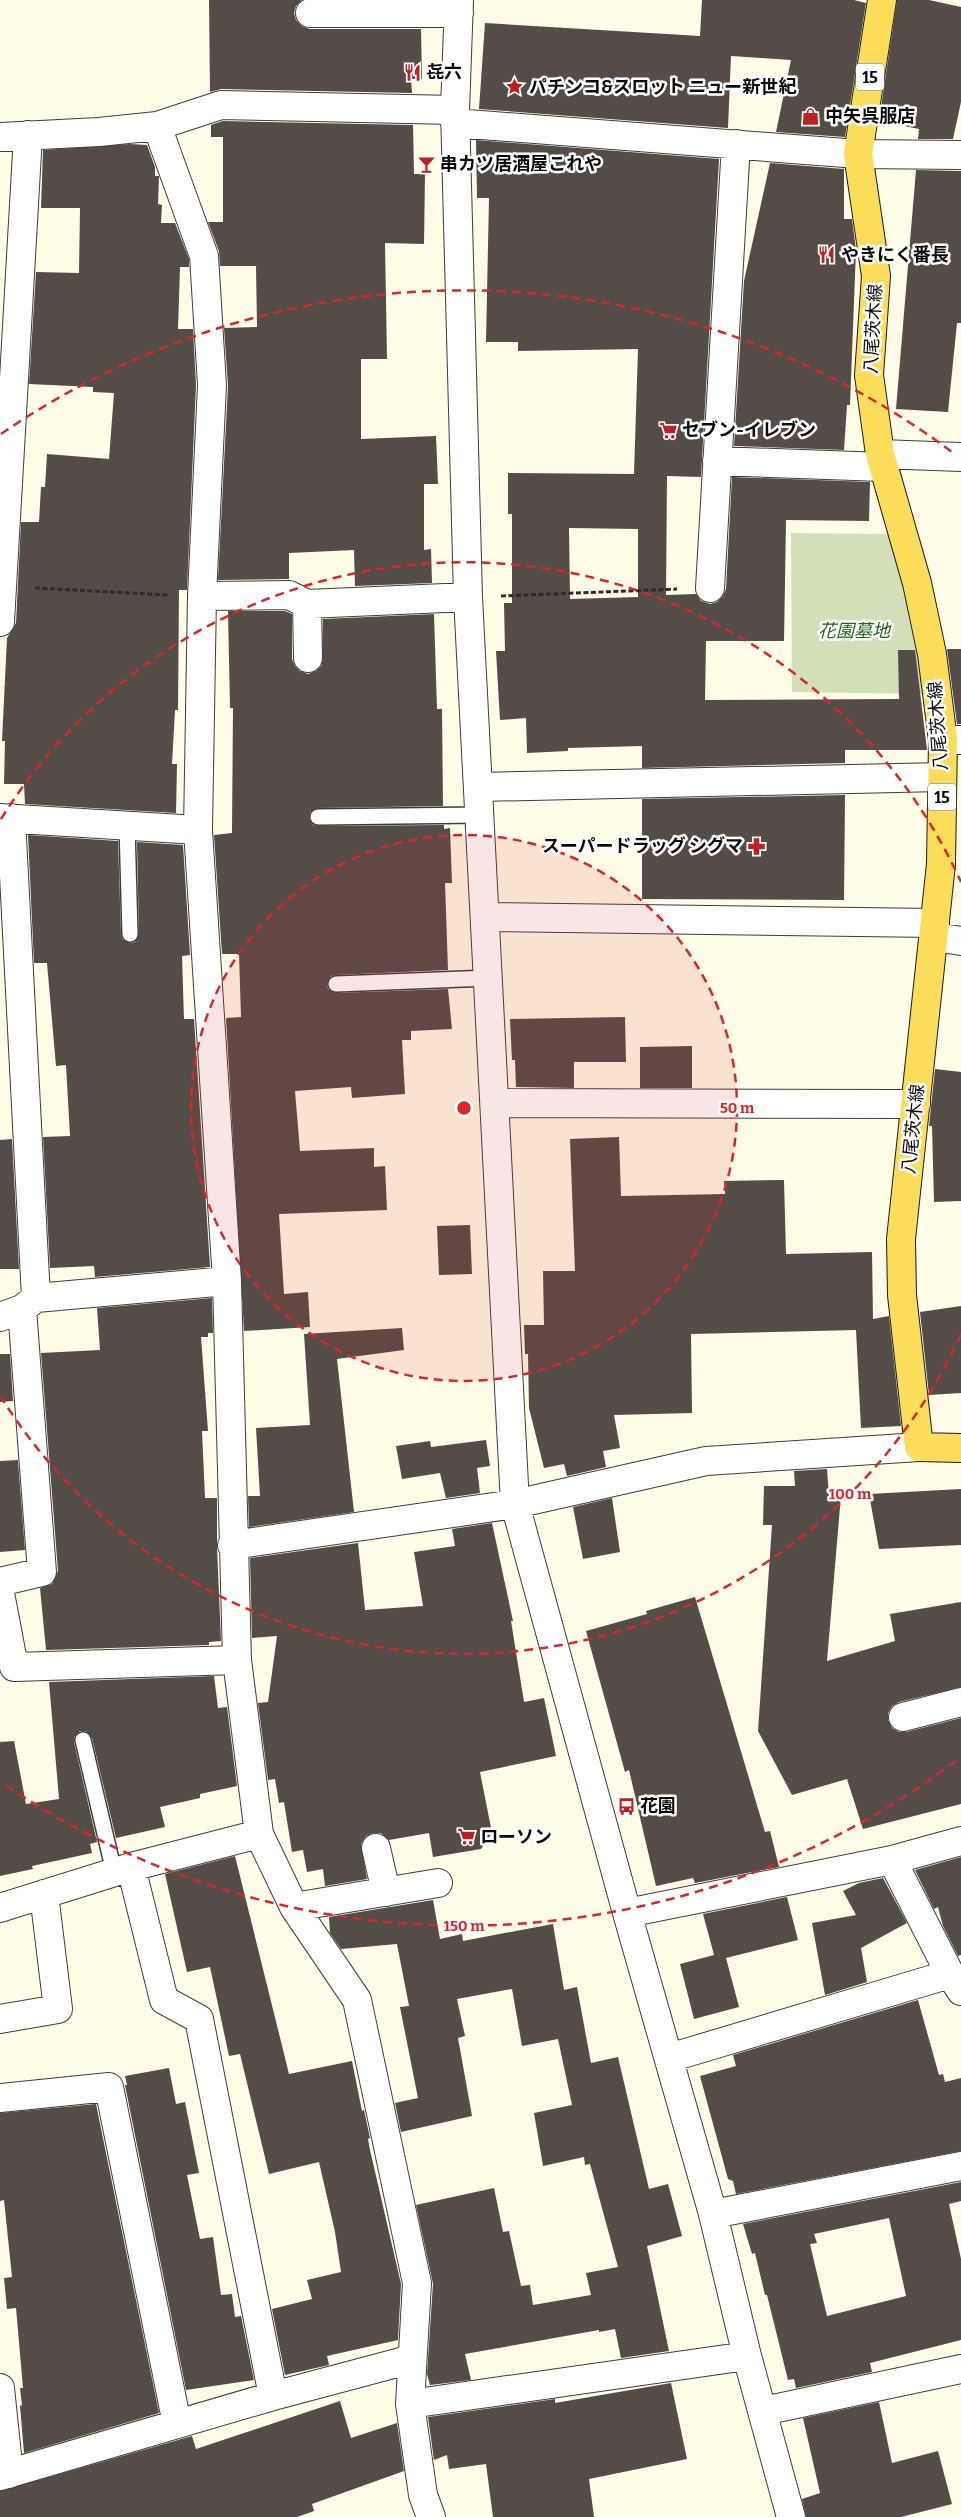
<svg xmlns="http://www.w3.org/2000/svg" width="961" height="2517" font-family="Bitter,'Noto Sans JP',serif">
	<rect width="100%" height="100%" fill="#fffce8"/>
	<path fill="#d2e0ba" d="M791 533 888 534 921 640 925 694 792 692Z"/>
	<path fill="#534c47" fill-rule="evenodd" d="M209 0H302L296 6 294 13 296 20 302 26 310 29H421L422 79H411L412 93 221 89 210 92Z
		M702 0H854L866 3 845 137 776 132 791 60 731 56 728 128 479 109 485 23 700 36Z
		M897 0H929L961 7V102L953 139H918L919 129 879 121Z
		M223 121 413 125 414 174H425L424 244 385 243 387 359H361V439L436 436 438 484H424V550L431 549 432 583 355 586 354 550 289 553V579L218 580 228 386 224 328 257 327 256 266H220L219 251 208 222H223V137H211V125Z
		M476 140 719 159 701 477 667 476 666 595 696 594 701 601 710 604 717 602 723 596 726 589 732 477 870 482 869 521 786 520 784 641H706L705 700 899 699 898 650H915L927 750H845V763L642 768V746L568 748V751L527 753 526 718 500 720 496 651H505L504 603H512V514H508V473L634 474 638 349 518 351V342H486L489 198H477ZM569 528 638 529V597L570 599Z
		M130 144 147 145 155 167V176H159L158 204 162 205 161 223H175L189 259V267H180L178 329H193L196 385 187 590H179L178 710H175L172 764H177L176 813 25 804 24 784H4L5 741H2L7 638 16 623 21 522H39L41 487H45L47 454 109 459 114 393 93 392V387L29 384 36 272 79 273 80 208H41L43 150Z
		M770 163 844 169V219H852L856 250 850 405H847L844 450 734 446 744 281Z
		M916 170 961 171V323H957L948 412 896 409Z
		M228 611H285L292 614V659L295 666 300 671 308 674 316 671 322 665 323 619 434 614 437 709H442L443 806 318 808 310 812 309 818 313 825 318 826 444 825V829L450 828 452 883H445L448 970 336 975 331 976 327 984 328 989 336 993 448 989 452 1029 411 1031V1040H402L405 1094 352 1098 351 1087 295 1091 300 1151 374 1148V1167L385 1166 387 1210 279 1214 284 1294 308 1292 310 1327 244 1331 226 1018 241 1017 239 954H222L214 835 232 833 233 708H230Z
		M947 649H961V724H957Z
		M845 795 844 900 642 899V799Z
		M28 835 118 841 121 934 122 939 130 943 135 942 139 934 137 842 183 845 190 955 182 956 184 1019H194L210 1267 95 1277 94 1266 50 1268 43 1137 70 1136 66 1065 56 1066 47 963H34Z
		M625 1017 626 1062H574V1088L516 1087 515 1060H512L510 1019Z
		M692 1046V1088H640V1047Z
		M935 1069 961 1072V1201L934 1202 932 1126H929Z
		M619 1137 621 1196 725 1194 724 1181 784 1180 786 1254 872 1252 873 1319 889 1316 901 1426 861 1428 856 1330 691 1334 692 1413 614 1415 620 1448 603 1451 606 1467 567 1476 564 1464 544 1468 529 1408 528 1354H525L524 1325H544L543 1271H575L570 1139Z
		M12 1139 19 1269H0V1140Z
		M470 1225 472 1274 439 1275 437 1226Z
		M212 1298 213 1333H208V1337H201L208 1431H202L205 1498H217V1547L221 1641 209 1642V1645L46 1650 40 1588 52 1584 58 1571 41 1353 100 1350 97 1308Z
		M961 1306V1393L929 1395 920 1312Z
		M402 1328 404 1350 337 1359 354 1512 249 1527 248 1496H260L256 1428 310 1425 304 1334Z
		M0 1354H10L13 1401 0 1402Z
		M486 1440 490 1466 477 1468 480 1493 446 1498 440 1473 402 1479 396 1446 430 1441 431 1447Z
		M18 1460 25 1550 0 1552V1461Z
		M827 1469 829 1496 841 1495 827 1661 895 1641 890 1614 961 1602V1687L899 1702 892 1706 888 1713V1720L892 1728 899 1732H906L961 1718V1804L863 1829 847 1779 792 1795 758 1731 772 1525H763L764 1486H795L794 1471Z
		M961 1489V1545L879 1549 869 1494Z
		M612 1498 620 1552 583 1559 573 1507Z
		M492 1523 513 1621H511L524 1702 544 1698 556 1756 480 1772 492 1833 481 1849 433 1857 429 1833 389 1840 381 1833H373L366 1836 361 1844 367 1879 325 1886 323 1869 307 1872 303 1850 292 1852 284 1802 279 1803 275 1779 268 1780 258 1703 268 1702 277 1636 252 1638 250 1558 358 1543 365 1610 423 1606 414 1552 455 1546 452 1529Z
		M695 1597 765 1832 770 1831 779 1867 695 1883 693 1878 656 1886 629 1770 625 1772 586 1631 647 1614 646 1611Z
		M214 1676 218 1708 227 1707 237 1786 200 1794V1798L160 1807 165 1827 116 1838 92 1738 86 1731H80L74 1737V1742L97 1842 90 1844 92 1853 32 1866 33 1869 0 1876V1742L14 1741 26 1804 59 1799 49 1682Z
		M235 1856 289 2074 352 2061 362 2111 364 2110 370 2138 368 2139 370 2150 401 2284 398 2340 327 2356 329 2365 285 2375 272 2309 312 2299 307 2280 341 2272 335 2232 319 2162 269 2174 240 2054 229 2056 210 1967 187 1972 165 1874Z
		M961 1857V1955L958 1956 943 1926 938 1907 934 1909 915 1870Z
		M883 1878 907 1923 861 1948 867 1982 825 1995 812 1923 856 1915 843 1891 859 1883Z
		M787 1897 798 1940 726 1958 739 2007 694 2019 680 1964 714 1955 703 1914Z
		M433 1900 440 1939 462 1934 463 1941 553 1924 564 1990 577 1987 591 2063 618 2057 649 2189 668 2184 682 2236 647 2246 669 2351 621 2358 615 2329 599 2332V2330L465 2354 471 2380 430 2385 427 2374 433 2284 416 2205 494 2188 503 2232 509 2231 521 2286 530 2285 533 2305 591 2295 586 2273 618 2267 590 2164 585 2165 584 2157 543 2166 534 2113 572 2105 558 2039 522 2046 512 1989 457 1999 465 2036 458 2038 472 2116 401 2132 395 2103 418 2098 400 2007 409 2006 397 1944 341 1949 330 1933 329 1917Z
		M918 2000 939 2075 943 2074 945 2082 961 2078V2151L736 2194 733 2181 728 2179 700 2076 736 2066 733 2055Z
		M169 2068 176 2104 185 2102 199 2173 187 2175 200 2239 213 2237 221 2295 232 2294 235 2317 241 2316 254 2380 186 2390 125 2085H127L125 2076Z
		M96 2104 159 2413 24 2453 20 2406 22 2405 20 2388H23L16 2308 7 2309 4 2278 12 2277 4 2200 0 2201V2113Z
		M961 2182V2201L949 2204 961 2259V2340L870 2363 872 2372 796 2388 794 2379 788 2380 767 2295H765L755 2253 752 2254 743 2224ZM889 2218 906 2296 827 2316 810 2244 817 2243 814 2234Z
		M671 2383 687 2459 589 2479 594 2517H493L486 2464 449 2469 447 2455 434 2460 428 2417 555 2399V2403Z
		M340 2401 351 2438 397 2423 404 2471 312 2504 314 2511 297 2517H0V2491L192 2436 196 2449Z
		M879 2402 892 2463 938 2451 952 2504 901 2517H806L802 2499 820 2493 803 2418Z"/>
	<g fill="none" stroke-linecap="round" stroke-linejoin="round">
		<defs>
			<path id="lane" d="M318 817 480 815
				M127 826 130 934
				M336 984 489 978
				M83 1740 114 1872"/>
			<path id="street" d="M459 0 455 110 468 597 515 1504 627 1913 713 2214 747 2356 791 2517
				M310 13H459
				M455 123 858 154 961 155
				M157 126 204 256 212 385 202 596 198 830 227 1281 237 1660 259 1834 294 1907 357 2000 417 2283 410 2404 423 2495 431 2517
				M0 137 99 132 157 126 221 105 455 110
				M880 454 961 457
				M717 461 883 467
				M710 588 736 144
				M202 596 289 595 307 604 308 658
				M307 604 468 597
				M0 622 28 135
				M943 740H961
				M479 787 942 777
				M0 818 198 830
				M11 818 36 1298
				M486 917 935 923
				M933 937 961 941
				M495 1103 916 1104
				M0 1317 22 1309 36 1298 227 1281
				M232 1545 515 1504 706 1461 919 1447
				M0 1582 42 1572 22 1309
				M0 1593 14 1667 237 1660
				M903 1717 961 1702
				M376 1848 386 1892
				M892 1860 961 1841
				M131 1867 164 2000 199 2019 273 2396
				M294 1907 438 1883
				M0 1908 131 1867 259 1834
				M627 1913 892 1860 950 1974 961 1991
				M0 2019 58 2009 44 1894
				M669 2058 950 1974
				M0 2098 109 2087 177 2424
				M713 2214 961 2166
				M0 2388 9 2474
				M410 2404 747 2356
				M763 2411 961 2369
				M0 2476 273 2396 412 2359"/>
			<path id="primary" d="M882 0 858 154 876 276 869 375 880 454 917 583 932 654 943 740 941 864 901 1239 902 1295 919 1447 961 1448"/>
		</defs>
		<use href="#lane" stroke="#3d3d3d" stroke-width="18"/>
		<use href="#street" stroke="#3d3d3d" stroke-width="30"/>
		<use href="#primary" stroke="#1b1b1b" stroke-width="30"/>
		<path stroke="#2c2c2c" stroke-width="3" stroke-dasharray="5 2.5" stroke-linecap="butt" d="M35 588 168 595
			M501 596 677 589"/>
		<use href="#lane" stroke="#fff" stroke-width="15"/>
		<use href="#street" stroke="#fff" stroke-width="28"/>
		<use href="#primary" stroke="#fcdc5b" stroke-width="28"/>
	</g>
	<circle cx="464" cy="1108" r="273" fill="#d62828" fill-opacity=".12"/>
	<g fill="none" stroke="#d62828" stroke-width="2.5" stroke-dasharray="9 6">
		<circle cx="464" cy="1108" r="273"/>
		<path d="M961 1334A546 546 0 0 1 1 1397M1 819A546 546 0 0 1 961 882"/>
		<path d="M956 1761A818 818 0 0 1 1 1782M1 434A818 818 0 0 1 956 455"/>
	</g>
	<defs>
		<symbol id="restaurant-bare" viewBox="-9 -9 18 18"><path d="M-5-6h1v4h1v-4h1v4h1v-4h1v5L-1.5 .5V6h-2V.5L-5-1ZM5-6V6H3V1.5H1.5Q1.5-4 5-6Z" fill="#bc2021" stroke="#fff" stroke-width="2.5" paint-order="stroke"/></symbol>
		<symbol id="sight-bare" viewBox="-9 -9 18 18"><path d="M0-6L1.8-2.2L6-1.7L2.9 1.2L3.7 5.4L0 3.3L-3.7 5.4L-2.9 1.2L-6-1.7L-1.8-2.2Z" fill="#bc2021" stroke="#fff" stroke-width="2.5" paint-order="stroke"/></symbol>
		<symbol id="shop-bare" viewBox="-9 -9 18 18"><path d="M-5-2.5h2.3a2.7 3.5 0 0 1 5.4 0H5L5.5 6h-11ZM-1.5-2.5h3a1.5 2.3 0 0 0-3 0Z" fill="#bc2021" stroke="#fff" stroke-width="2.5" paint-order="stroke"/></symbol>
		<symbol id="bar-bare" viewBox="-9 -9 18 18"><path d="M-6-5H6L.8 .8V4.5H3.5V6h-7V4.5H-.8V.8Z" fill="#bc2021" stroke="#fff" stroke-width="2.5" paint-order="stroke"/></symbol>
		<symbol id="supermarket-bare" viewBox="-9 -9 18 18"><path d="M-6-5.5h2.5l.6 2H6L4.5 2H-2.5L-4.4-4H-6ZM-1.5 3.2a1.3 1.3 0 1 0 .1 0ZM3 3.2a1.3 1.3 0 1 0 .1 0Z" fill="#bc2021" stroke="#fff" stroke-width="2.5" paint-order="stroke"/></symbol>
		<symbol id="pharmacy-bare" viewBox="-9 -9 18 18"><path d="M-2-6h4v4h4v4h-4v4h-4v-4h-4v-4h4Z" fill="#bc2021" stroke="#fff" stroke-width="2.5" paint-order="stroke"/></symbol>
		<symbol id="bus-bare" viewBox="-9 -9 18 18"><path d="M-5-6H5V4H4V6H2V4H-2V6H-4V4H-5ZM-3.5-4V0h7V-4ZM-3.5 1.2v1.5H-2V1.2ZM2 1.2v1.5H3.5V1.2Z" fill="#bc2021" stroke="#fff" stroke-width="2.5" paint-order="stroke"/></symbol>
	</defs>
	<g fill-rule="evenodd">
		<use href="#restaurant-bare" x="400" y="60" width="25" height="25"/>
		<use href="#sight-bare" x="502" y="74" width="25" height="25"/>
		<use href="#shop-bare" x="798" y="104" width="25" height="25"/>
		<use href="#bar-bare" x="414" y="152" width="25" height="25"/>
		<use href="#restaurant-bare" x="814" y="242" width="25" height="25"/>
		<use href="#supermarket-bare" x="656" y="418" width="25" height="25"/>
		<use href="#pharmacy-bare" x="744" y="834" width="25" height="25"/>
		<use href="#bus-bare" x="614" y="1794" width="25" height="25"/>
		<use href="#supermarket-bare" x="454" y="1824" width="25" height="25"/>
	</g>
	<g text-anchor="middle" stroke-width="5" stroke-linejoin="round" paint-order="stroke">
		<g fill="#fff" stroke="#545454" stroke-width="1">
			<rect x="856" y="63.5" width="28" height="27" rx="4"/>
			<rect x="928" y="783.5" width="28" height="27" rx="4"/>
		</g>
		<g font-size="16" font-weight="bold" fill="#0a0a0a">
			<text x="870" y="83">15</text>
			<text x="942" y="803">15</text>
		</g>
		<g font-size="18" font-weight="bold" fill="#0a0a0a" stroke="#fff" text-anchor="start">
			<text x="426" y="78">㐂六</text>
			<text x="529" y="93">パチンコ&amp;スロット ニュー新世紀</text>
			<text x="825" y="122">中矢呉服店</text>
			<text x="440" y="170">串カツ居酒屋これや</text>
			<text x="841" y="261">やきにく番長</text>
			<text x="682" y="436">セブン-イレブン</text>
			<text x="743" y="852" text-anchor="end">スーパードラッグ シグマ</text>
			<text x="640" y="1812">花園</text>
			<text x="480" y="1843">ローソン</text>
		</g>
		<g font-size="18" fill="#0a0a0a" stroke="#fff">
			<text transform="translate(873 329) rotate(-87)" y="6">八尾茨木線</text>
			<text transform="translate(938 726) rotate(-94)" y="6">八尾茨木線</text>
			<text transform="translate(913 1129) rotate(-84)" y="6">八尾茨木線</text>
		</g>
		<g font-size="18" font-style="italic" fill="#26621a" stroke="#fff">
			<text x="854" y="637">花園墓地</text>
		</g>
	</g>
	<circle cx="464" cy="1108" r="8" fill="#d62828" stroke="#fff" stroke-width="2.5"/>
	<g font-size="15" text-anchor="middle" font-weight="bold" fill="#d62828" stroke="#fff" stroke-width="5" stroke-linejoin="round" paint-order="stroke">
		<text x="737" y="1113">50 m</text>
		<text x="850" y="1499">100 m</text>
		<text x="464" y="1931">150 m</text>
	</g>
</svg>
